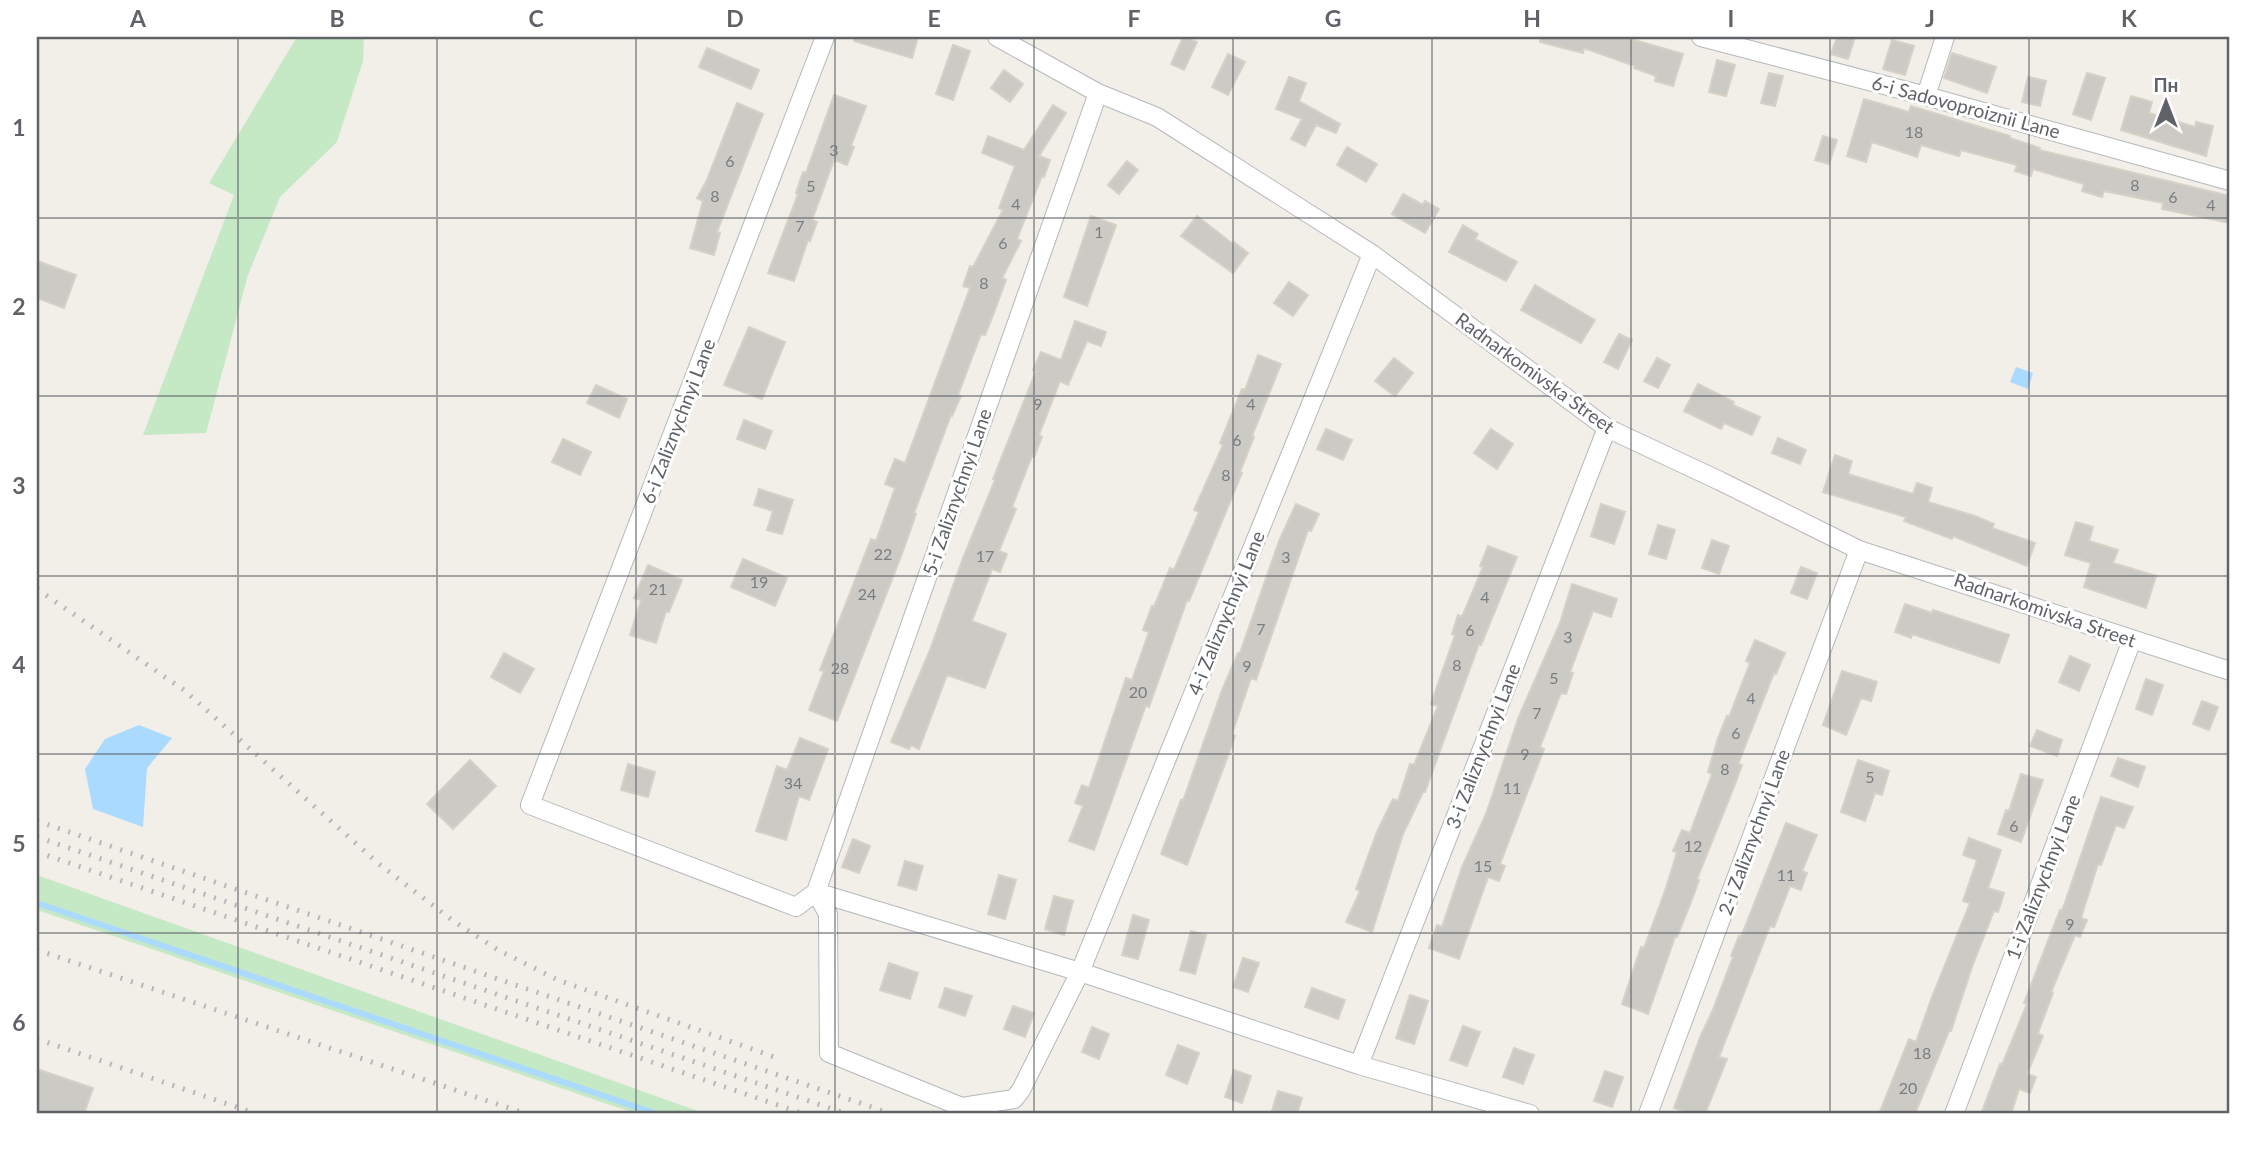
<svg xmlns="http://www.w3.org/2000/svg" width="2267" height="1151" font-family="Lato,sans-serif">
	<rect width="100%" height="100%" fill="#f1efe8"/>
	<path fill="#c5e8c5" d="M297 37H364L363 61 337 142 280 197 248 275 206 433 143 435 234 195 209 183Z
		M37 875 706 1114H637L37 910Z"/>
	<path fill="#aadaff" d="M2016 367 2033 373 2028 389 2010 382Z
		M139 725 172 738 147 768 143 827 93 809 85 769 105 739Z"/>
	<g fill="none" stroke-linecap="round" stroke-linejoin="round">
		<path stroke="#aadaff" stroke-width="6" d="M37 903 657 1114"/>
	</g>
	<path fill="#cccac5" stroke="#d6d1c6" stroke-width="2" d="M854 37H918L912 58 854 41Z
		M1183 37 1197 42 1184 70 1171 64Z
		M1541 37H1624L1683 54 1673 86 1655 81 1656 76 1634 68 1635 66 1584 48 1583 53 1540 42Z
		M1837 37H1855L1848 59 1831 54Z
		M1892 40 1914 46 1905 75 1883 69Z
		M953 45 970 51 953 100 936 94Z
		M707 48 759 70 751 89 699 67Z
		M1952 53 1996 67 1987 93 1944 78Z
		M1228 54 1245 62 1228 95 1212 87Z
		M1717 60 1735 65 1726 96 1709 92Z
		M1004 70 1023 84 1010 102 991 88Z
		M1769 73 1783 76 1775 106 1761 103Z
		M2087 73 2105 78 2091 120 2073 114Z
		M1289 77 1306 83 1299 101 1340 124 1336 133 1316 125 1305 146 1291 139 1302 119 1276 109Z
		M2028 77 2046 81 2040 106 2022 102Z
		M834 95 866 106 851 146 854 147 847 165 834 160 812 220 817 222 810 241 808 240 794 281 768 273 798 194 796 193 803 172 806 173Z
		M2131 96 2152 102 2149 113 2195 127 2196 122 2213 126 2206 156 2121 130Z
		M1864 99 1909 112 1911 106 2010 136V138L2040 148 2039 150 2230 196V223L2162 209 2163 203 2104 191 2102 197 2082 191 2084 184 2033 169 2031 176 2015 171 2017 165 1961 150 1959 156 1921 145 1917 157 1872 142 1866 162 1847 156Z
		M737 103 763 114 717 232 720 233 714 255 690 248 703 201 697 198 706 182Z
		M1053 105 1066 113 1039 156 1050 160 1044 177 1042 176 1017 239 1021 241 1002 278 1006 280 992 318 985 335 981 334 958 395 961 396 952 416 951 415 914 513 916 514 903 551 837 721 809 710 824 671 820 670 871 539 876 541 895 488 885 484 895 459 905 463 970 288 963 286 970 266 973 267 1003 210 999 208 1015 166 982 153 988 136 1024 150Z
		M1823 136 1837 140 1829 164 1815 160Z
		M1347 147 1377 164 1366 182 1337 165Z
		M1127 161 1138 170 1119 194 1108 185Z
		M1403 194 1423 205 1425 201 1439 209 1425 233 1392 214Z
		M1091 216 1116 225 1087 306 1064 297Z
		M1197 216 1233 244 1234 242 1248 253 1233 273 1181 236Z
		M1463 225 1478 234 1475 239 1517 262 1506 281 1449 252Z
		M37 261 76 275 64 308 37 298Z
		M1289 282 1308 295 1293 316 1274 303Z
		M1535 285 1595 320 1581 343 1521 310Z
		M1075 321 1106 332 1101 346 1087 341 1068 385 1060 381 1039 435 1042 437 1034 457 1032 456 1012 507 1016 509 999 551 1007 554 1000 572 992 569 972 621 1006 634 985 688 947 675 919 749 911 745 909 749 891 742 930 650 963 558 995 480 993 479 1036 371 1033 370 1041 352 1061 360Z
		M749 327 785 342 762 399 724 385Z
		M1619 334 1632 340 1618 369 1604 362Z
		M1258 355 1281 364 1252 436 1254 437 1240 472 1242 473 1189 601 1187 600 1149 707 1146 705 1094 850 1069 841 1083 806 1075 803 1082 785 1089 788 1126 678 1132 680 1149 632 1143 630 1152 606 1154 607 1170 568 1174 570 1199 512 1194 510 1223 445 1220 443 1226 428 1242 389 1245 390Z
		M1394 358 1413 373 1395 396 1375 381Z
		M1657 358 1670 365 1658 388 1644 381Z
		M1698 384 1734 402 1733 405 1760 417 1752 435 1724 423 1721 429 1684 411Z
		M596 385 627 399 619 418 587 403Z
		M744 420 772 431 765 449 737 439Z
		M1326 429 1352 440 1343 460 1317 449Z
		M1491 429 1513 444 1497 469 1474 453Z
		M1778 438 1806 450 1800 464 1772 453Z
		M563 439 591 452 580 475 552 462Z
		M1835 455 1852 461 1848 474 1913 494 1917 483 1932 488 1928 502 1975 516 1994 524 1992 528 2035 543 2027 566 1953 536 1952 539 1904 521 1906 517 1823 492Z
		M759 489 793 500 782 534 767 530 773 511 754 505Z
		M1296 504 1319 514 1311 531 1308 530 1256 680 1251 678 1232 734 1235 736 1229 753 1187 865 1161 854 1181 800 1183 801 1222 690 1238 653H1240L1279 541Z
		M1601 504 1625 512 1614 544 1591 536Z
		M2076 522 2093 527 2089 541 2118 550 2113 563 2156 576 2146 608 2084 587 2091 563 2065 555Z
		M1658 525 1675 530 1666 559 1649 554Z
		M1712 540 1729 546 1719 574 1702 568Z
		M1488 546 1517 557 1481 645 1479 644 1425 792H1423L1403 834 1372 932 1346 922 1360 891 1356 889 1377 832 1393 799 1398 801 1410 764 1414 765 1438 706 1431 704 1455 635 1452 634 1458 615 1462 617 1483 567 1480 566Z
		M743 559 787 578 775 606 731 587Z
		M648 565 682 580 669 612 666 611 656 643 630 635 641 600 634 598Z
		M1801 567 1817 573 1807 599 1791 593Z
		M1572 584 1617 599 1611 617 1593 611 1570 672 1573 673 1566 694 1561 693 1540 747 1544 749 1500 864 1505 866 1499 881 1488 877 1459 959 1429 948 1437 925 1442 927 1462 867 1486 814 1519 716 1560 623Z
		M1905 604 1932 613 1933 610 2009 635 1999 663 1912 634 1911 638 1895 632Z
		M1755 640 1785 653 1776 674 1774 673 1738 764 1742 765 1734 787 1697 879 1699 880 1693 897 1677 937H1675L1648 1014 1622 1004 1641 947 1644 948 1666 888 1677 852 1673 851 1682 830 1690 833 1712 774 1708 772 1718 738 1727 716 1729 717 1750 663 1746 661Z
		M504 653 534 669 520 693 491 677Z
		M2070 656 2090 665 2079 691 2059 682Z
		M1842 671 1877 682 1871 701 1861 698 1846 735 1823 725Z
		M2146 679 2163 685 2152 715 2136 709Z
		M2202 701 2218 707 2209 730 2193 724Z
		M2037 730 2062 740 2057 756 2030 746Z
		M800 738 828 749 809 800 799 796 786 840 756 831 777 766 787 770Z
		M2118 758 2145 767 2138 787 2111 776Z
		M470 760 496 786 453 829 427 804Z
		M1858 760 1889 771 1882 795 1875 793 1865 821 1841 812Z
		M628 764 655 772 648 797 621 790Z
		M2021 774 2043 780 2021 842 1998 834 2006 810 2009 811Z
		M2101 797 2133 807 2124 828 2116 825 2101 865 2098 864 2081 918 2087 920 2080 937 2075 935 2051 992 2053 993 2038 1033 2043 1036 2027 1074 2036 1077 2030 1093 2019 1089 2011 1114H1981L2000 1064 2002 1065 2027 1004 2024 1003 2060 910 2062 911Z
		M1786 823 1817 835 1802 871 1807 873 1801 890 1790 886 1774 927 1770 926 1719 1057 1727 1059 1705 1114H1692L1674 1108 1701 1035 1712 1012 1733 957 1731 956 1739 936 1741 937Z
		M1969 838 2001 850 1988 888 2004 893 1998 912 1994 911 1972 967 1951 1031H1949L1915 1114H1879L1909 1039 1916 1042 1932 997 1970 903 1963 901 1977 860 1963 855Z
		M853 839 870 846 859 873 842 867Z
		M905 861 923 866 916 890 898 885Z
		M999 875 1016 880 1005 919 988 914Z
		M1054 896 1073 901 1064 935 1045 929Z
		M1133 915 1149 920 1138 959 1122 955Z
		M1191 931 1206 935 1195 974 1180 970Z
		M1243 958 1259 963 1248 992 1233 987Z
		M889 963 918 973 910 999 880 990Z
		M945 988 972 996 965 1016 939 1007Z
		M1312 988 1345 1000 1338 1019 1305 1007Z
		M1410 995 1428 1001 1414 1044 1396 1038Z
		M1013 1006 1034 1013 1025 1037 1004 1029Z
		M1463 1026 1480 1032 1467 1066 1450 1060Z
		M1092 1027 1109 1034 1099 1059 1082 1052Z
		M1178 1045 1199 1053 1187 1084 1166 1075Z
		M1514 1048 1534 1055 1523 1084 1503 1077Z
		M37 1069 93 1088 84 1114H44L37 1112Z
		M1234 1070 1251 1076 1242 1103 1225 1097Z
		M1605 1071 1623 1077 1612 1107 1594 1101Z
		M1278 1091 1302 1098 1297 1114H1271Z"/>
	<g fill="none" stroke-linecap="round" stroke-linejoin="round">
		<defs>
			<path id="street" d="M825 37 530 805 796 907 816 892 1080 972 1359 1065 1530 1114
				M997 37 1098 93 1157 117 1372 254 1607 428 1720 481 1859 550 2230 671
				M1701 37 1926 96 2230 181
				M1098 93 816 892 828 914 829 1053 962 1107 1014 1099 1021 1090 1080 972 1372 254
				M1926 96 1945 37
				M1359 1065 1607 428
				M1648 1114 1859 550
				M1954 1114 2132 640"/>
		</defs>
		<use href="#street" stroke="#b5b8bc" stroke-width="20"/>
		<use href="#street" stroke="#fff" stroke-width="18"/>
		<path stroke="#b6b7b8" stroke-width="5" stroke-dasharray="2 9" stroke-linecap="butt" d="M37 589 184 690 379 864 452 920 498 950 558 980 780 1059
			M37 821 892 1114
			M37 837 847 1114
			M37 852 804 1114
			M37 950 527 1114
			M37 1039 257 1114"/>
	</g>
	<path fill="none" stroke="#5f6368" stroke-width="2" stroke-opacity="0.55" d="M238 37V1114M437 37V1114M636 37V1114M835 37V1114M1034 37V1114M1233 37V1114M1432 37V1114M1631 37V1114M1830 37V1114M2029 37V1114M37 218H2230M37 396H2230M37 576H2230M37 754H2230M37 933H2230"/>
	<g text-anchor="middle" stroke-width="6" stroke-linejoin="round" paint-order="stroke">
		<g font-size="16" fill="#7a7d7f">
			<text x="1914" y="138">18</text>
			<text x="834" y="156">3</text>
			<text x="730" y="167">6</text>
			<text x="2135" y="191">8</text>
			<text x="811" y="192">5</text>
			<text x="715" y="202">8</text>
			<text x="2173" y="203">6</text>
			<text x="1016" y="210">4</text>
			<text x="2211" y="211">4</text>
			<text x="800" y="232">7</text>
			<text x="1099" y="238">1</text>
			<text x="1003" y="249">6</text>
			<text x="984" y="289">8</text>
			<text x="1038" y="410">9</text>
			<text x="1251" y="410">4</text>
			<text x="1237" y="446">6</text>
			<text x="1226" y="481">8</text>
			<text x="883" y="560">22</text>
			<text x="985" y="562">17</text>
			<text x="1286" y="563">3</text>
			<text x="759" y="588">19</text>
			<text x="658" y="595">21</text>
			<text x="867" y="600">24</text>
			<text x="1485" y="603">4</text>
			<text x="1261" y="635">7</text>
			<text x="1470" y="636">6</text>
			<text x="1568" y="643">3</text>
			<text x="1457" y="671">8</text>
			<text x="1247" y="672">9</text>
			<text x="840" y="674">28</text>
			<text x="1554" y="684">5</text>
			<text x="1138" y="698">20</text>
			<text x="1751" y="704">4</text>
			<text x="1537" y="719">7</text>
			<text x="1736" y="739">6</text>
			<text x="1525" y="760">9</text>
			<text x="1725" y="775">8</text>
			<text x="1870" y="783">5</text>
			<text x="793" y="789">34</text>
			<text x="1512" y="794">11</text>
			<text x="2014" y="832">6</text>
			<text x="1693" y="852">12</text>
			<text x="1483" y="872">15</text>
			<text x="1786" y="881">11</text>
			<text x="2070" y="930">9</text>
			<text x="1922" y="1059">18</text>
			<text x="1908" y="1094">20</text>
		</g>
		<g font-size="19" fill="#5f6368" stroke="#fff">
			<text transform="translate(1966 107) rotate(15)" y="7">6-i Sadovoproiznii Lane</text>
			<text transform="translate(1535 373) rotate(36)" y="7">Radnarkomivska Street</text>
			<text transform="translate(678 421) rotate(-69)" y="7">6-i Zaliznychnyi Lane</text>
			<text transform="translate(957 492) rotate(-71)" y="7">5-i Zaliznychnyi Lane</text>
			<text transform="translate(2045 610) rotate(19)" y="7">Radnarkomivska Street</text>
			<text transform="translate(1226 613) rotate(-68)" y="7">4-i Zaliznychnyi Lane</text>
			<text transform="translate(1483 746) rotate(-69)" y="7">3-i Zaliznychnyi Lane</text>
			<text transform="translate(1754 832) rotate(-70)" y="7">2-i Zaliznychnyi Lane</text>
			<text transform="translate(2043 877) rotate(-69)" y="7">1-i Zaliznychnyi Lane</text>
		</g>
	</g>
	<rect width="2267" height="1151" fill="none" stroke="#ffffff" stroke-width="77"/>
	<g transform="translate(2166 102)" stroke="#ffffff" stroke-width="5" paint-order="stroke">
	<path d="M0-5L12 26L0 18L-12 26Z" fill="#5f6368"/>
	<text y="-10" font-size="19" font-weight="bold" text-anchor="middle" fill="#5f6368">Пн</text>
	</g>
	<rect x="38" y="38" width="2190" height="1074" fill="none" stroke="#5f6368" stroke-width="2.5"/>
	<g font-size="23" text-anchor="middle" font-weight="bold" fill="#5f6368">
		<text x="138" y="27">A</text>
		<text x="337" y="27">B</text>
		<text x="536" y="27">C</text>
		<text x="735" y="27">D</text>
		<text x="934" y="27">E</text>
		<text x="1134" y="27">F</text>
		<text x="1333" y="27">G</text>
		<text x="1532" y="27">H</text>
		<text x="1731" y="27">I</text>
		<text x="1930" y="27">J</text>
		<text x="2129" y="27">K</text>
		<text x="19" y="136">1</text>
		<text x="19" y="315">2</text>
		<text x="19" y="494">3</text>
		<text x="19" y="673">4</text>
		<text x="19" y="852">5</text>
		<text x="19" y="1031">6</text>
	</g>
</svg>
